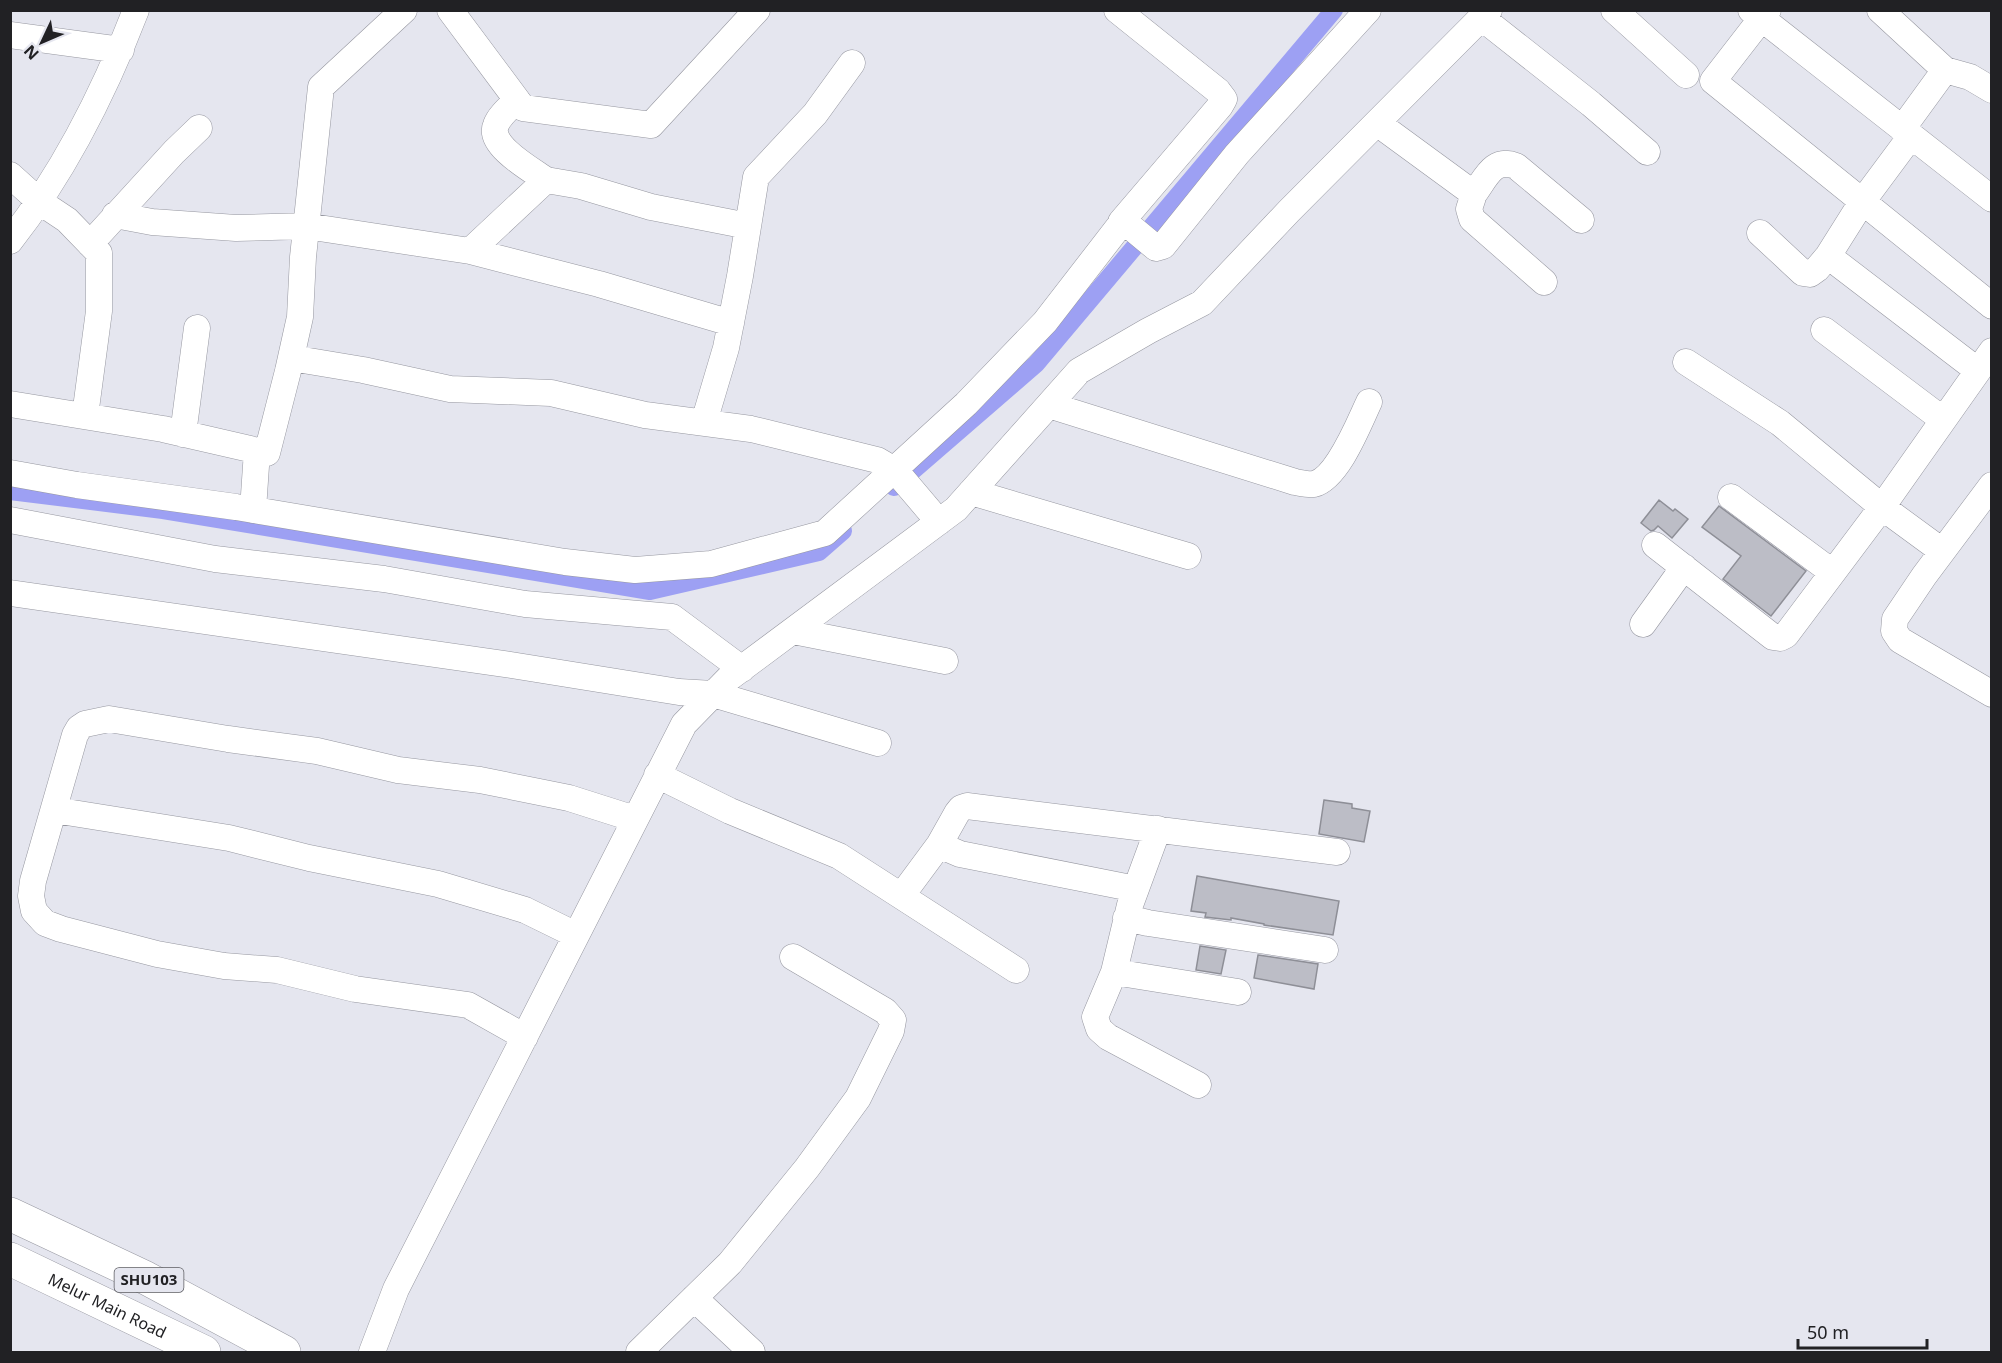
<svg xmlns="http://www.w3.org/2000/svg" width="2002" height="1363" font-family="'Noto Sans',sans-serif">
	<rect width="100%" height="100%" fill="#e5e6ef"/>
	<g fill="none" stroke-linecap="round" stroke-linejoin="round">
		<path stroke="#9da0f3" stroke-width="18" d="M894 487 1036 364 1334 10
			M10 491 163 510 650 591 819 552 843 531"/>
	</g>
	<path fill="#bcbdc6" stroke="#8e8f97" stroke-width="1.5" d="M1659 500 1673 511 1675 509 1688 519 1672 538 1658 526 1654 530 1651 531 1641 523Z
		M1719 506 1806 571 1771 616 1723 579 1741 556 1702 527Z
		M1324 800 1352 804V808L1370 811 1364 842 1319 834Z
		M1197 876 1339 901 1333 935 1264 925V924L1231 918V920L1205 917 1206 913 1191 911Z
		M1200 946 1226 950 1221 974 1196 970Z
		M1258 955 1318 964 1314 989 1254 978Z"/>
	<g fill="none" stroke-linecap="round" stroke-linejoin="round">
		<defs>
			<path id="minor" d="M450 10 523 108 651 125 757 10
				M1117 10 1218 91 1224 99 1220 106 1121 222 1123 223
				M1614 10 1686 75
				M1751 10 1992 199
				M1768 10 1713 81 1992 306
				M1880 10 1945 70 1970 77 1992 90
				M1482 18 1591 104 1647 152
				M10 35 121 50
				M517 100C510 107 499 116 496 125 487 145 532 170 546 180
				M1377 123 1474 194 1469 209 1472 219 1544 282
				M1902 129 1945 70
				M10 175 40 202 67 220 99 253V311L85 416
				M1474 194C1486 178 1493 157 1516 166L1581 220
				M115 215 152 222 236 228 306 226 470 251 546 180 581 186 651 207 748 226
				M1760 233 1803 273 1810 274 1817 269 1828 256 1862 202 1911 136
				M10 241C65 171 104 93 136 10
				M90 244 174 152 199 128
				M470 251 599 284 731 323
				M1828 256 1977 370
				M1824 330 1942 419
				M291 358 363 370 450 389 551 393 645 415 751 429 877 460 894 470 900 476 939 522
				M1686 362 1780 423 1882 507 1942 551
				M10 404 163 429 267 453 288 371 300 317 303 257 321 87 404 10
				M1049 405 1295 482C1301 483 1309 485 1314 484 1338 478 1359 423 1369 402
				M704 422 726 348 740 276 756 177 815 114 852 63
				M183 434 197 328
				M10 473 77 485 236 507 565 562 635 570 711 564 825 533 966 404 1045 322 1120 225 1126 223 1156 248 1163 246 1237 154 1368 10
				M1992 485 1924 576 1895 619 1894 631 1900 640 1992 694
				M971 492 1188 556
				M1731 497 1832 572
				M253 510 257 451
				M10 520 215 559 384 579 525 604 672 617 742 669
				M1655 545 1773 637 1780 638 1786 635 1882 507 1992 351
				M10 593 511 665 679 692 713 694 878 743
				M1643 624 1684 567
				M793 631 945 661
				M657 775 730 811 839 856 1016 970
				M54 810 229 838 309 858 438 884 525 910 576 935
				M1158 829 1130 905 1114 972 1095 1017 1099 1029 1108 1037 1198 1085
				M939 845 960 854 1136 889
				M902 895 939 845 957 813 961 808 967 806 1337 852
				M1126 918 1148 923 1325 950
				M1114 972 1238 992
				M525 1037 468 1005 355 989 277 970 224 966 157 954 61 929 45 923 34 911 31 896 33 881 75 735 79 728 85 724 109 719 228 739 317 751 398 770 480 780 569 798 635 819
				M694 1298 752 1352
				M372 1352 396 1289 684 724 729 678 956 509 1079 371 1148 331 1202 303 1289 211 1489 10
				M639 1352 730 1263 807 1168 858 1098 891 1031 893 1020 885 1011 793 957"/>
			<g id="major">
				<path d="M10 1214 146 1278 284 1352"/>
				<path id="s1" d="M10 1259 204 1352"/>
			</g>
		</defs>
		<use href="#minor" stroke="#9697a0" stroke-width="27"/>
		<use href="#major" stroke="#9697a0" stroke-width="34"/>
		<use href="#minor" stroke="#fff" stroke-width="26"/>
		<use href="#major" stroke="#fff" stroke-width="33"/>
	</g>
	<g text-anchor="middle" stroke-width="6" stroke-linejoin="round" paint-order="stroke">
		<rect fill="#e5e6ef" stroke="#5c5c61" stroke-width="1.5" x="114.5" y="1268" width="69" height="24" rx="4.5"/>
		<g font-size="15" font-weight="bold" fill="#212124">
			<text x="149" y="1285">SHU103</text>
		</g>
		<g font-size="16" fill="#212124" stroke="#e5e6ef">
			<text dy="6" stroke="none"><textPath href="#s1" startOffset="108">Melur Main Road</textPath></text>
		</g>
	</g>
	<rect width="2002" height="1363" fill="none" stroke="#212124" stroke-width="24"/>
	<g transform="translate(42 42) rotate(226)" stroke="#e5e6ef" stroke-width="4.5" paint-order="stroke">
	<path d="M0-4.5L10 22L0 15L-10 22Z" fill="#212124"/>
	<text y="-9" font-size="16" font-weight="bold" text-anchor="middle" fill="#212124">N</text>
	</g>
	<path d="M1798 1339v9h129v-9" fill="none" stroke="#212124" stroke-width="3"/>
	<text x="1807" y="1339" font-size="18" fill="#212124" stroke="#e5e6ef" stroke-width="4.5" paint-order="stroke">50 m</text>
</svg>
